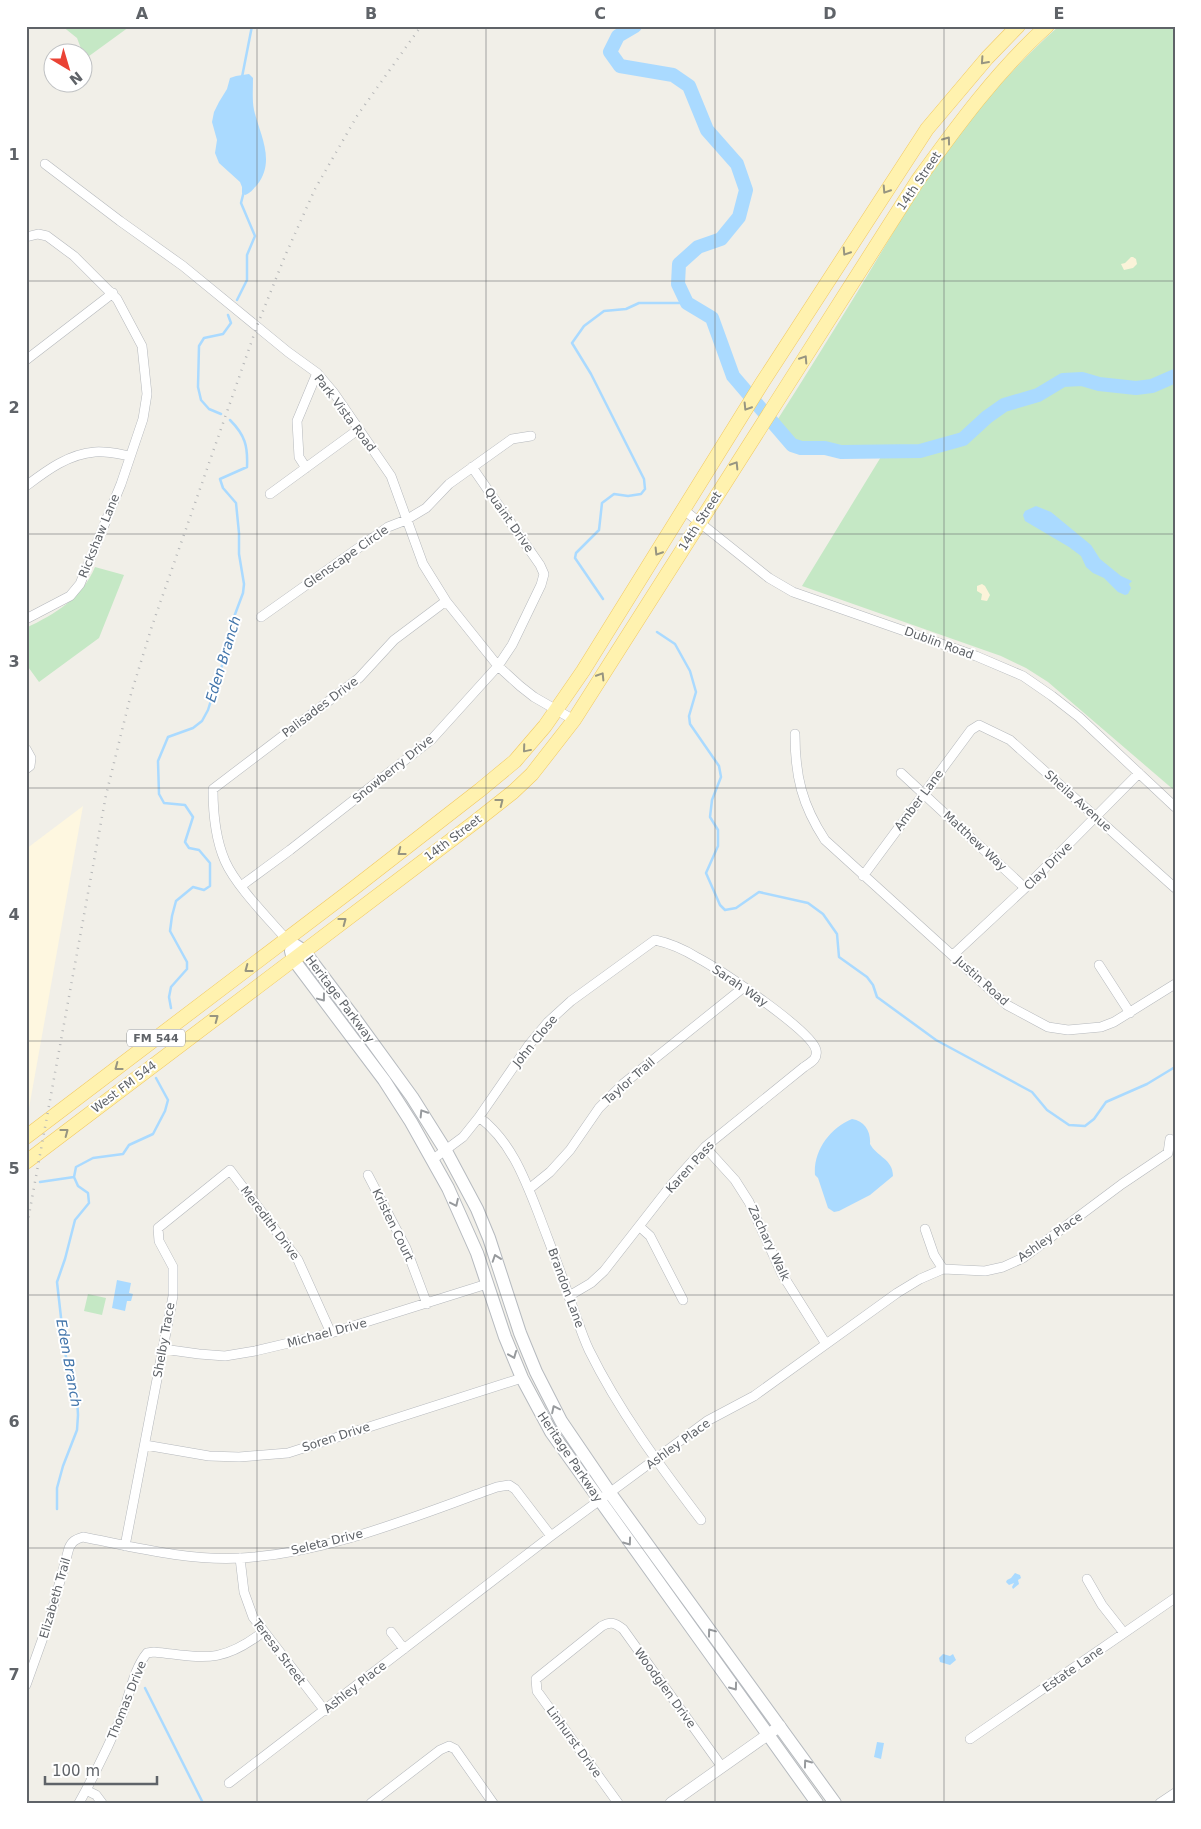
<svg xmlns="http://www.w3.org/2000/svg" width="1201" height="1829" font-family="'DejaVu Sans',sans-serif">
	<rect width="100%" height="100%" fill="#f1efe8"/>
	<path fill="#fef7e0" d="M83 806 26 1125V849Z"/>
	<path fill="#c5e8c5" d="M62 26H128L129 27 85 59 77 38Z
		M1059 26H1175V791L1048 682 1026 668 1001 656 802 586 887 447 797 443 776 422C804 378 831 335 858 291 879 256 900 221 921 187 958 131 1009 70 1059 26Z
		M95 567 124 575 99 638 39 682 26 664V628C55 614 82 598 95 567Z
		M88 1294 106 1298 102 1315 84 1311Z"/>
	<path fill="#fbf3d9" d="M1131 257H1133L1136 259 1137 264 1133 268 1124 270 1121 264 1125 263Z
		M982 584 985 586 990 595 987 601 981 600 982 594 977 591V586Z"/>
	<path fill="#aadaff" d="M249 74 253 78C253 88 252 100 254 110 260 135 276 161 257 185 253 189 251 193 245 195L242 193V187L240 182 219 163 215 153 217 140 212 122 214 112 219 102 227 89 230 78 236 76Z
		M1036 506 1051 512 1091 545 1100 559 1121 576 1132 581 1129 584 1131 588 1128 594 1125 595 1118 592 1104 578 1093 573 1086 567 1081 556 1069 547 1025 521 1023 515 1025 511Z
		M852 1119C865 1121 871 1132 870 1144 877 1157 893 1159 893 1176L870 1195 839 1211 834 1212 828 1208 818 1178 815 1175C813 1151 830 1128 852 1119Z
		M117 1280 131 1283 129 1293 133 1294 131 1301H127L125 1311 112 1308Z
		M1015 1573 1020 1575 1021 1578 1018 1580 1019 1584 1013 1589 1012 1587 1014 1583 1009 1585 1006 1582 1007 1580 1011 1578Z
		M943 1654 950 1656 953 1654 956 1660 950 1665 940 1662 939 1658Z
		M877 1742 884 1743 881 1759 874 1757Z"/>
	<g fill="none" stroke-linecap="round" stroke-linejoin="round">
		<path stroke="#aadaff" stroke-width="2.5" d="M242 77 252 26
			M237 300 247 280V255L255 236 241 203 244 191
			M221 414 209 409 201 400 198 387 199 346 204 338 223 334 231 323 228 315
			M603 599 575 558 576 553 599 530 602 503 614 494 628 496 641 494 645 489 644 479 591 374 572 343 584 326 604 311 626 309 639 303H687
			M657 632 675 644 690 671 696 692 689 716 690 724 719 766 721 777 712 800 710 817 718 830V846L706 873 720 905 725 910 736 908 759 892 808 903 823 914 837 934 839 957 867 977 873 985 877 997 936 1040 1032 1092 1047 1110 1069 1125 1085 1126 1094 1119 1106 1102 1147 1084 1175 1067
			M171 1008 169 997 171 987 187 969V962L170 931 172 916 176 901 193 887 204 890 210 886V863L199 850 189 848 185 842 193 817 185 805 164 803 159 794 158 761 168 737 193 728 202 721 208 710 228 646 231 625 243 593 244 584 239 554V533L236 503 223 488 220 479 247 467C248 446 245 435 230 420
			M40 1182 74 1177
			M57 1509V1488L63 1466 77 1430 78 1415 77 1397 65 1353 57 1282 65 1259 75 1220 89 1203 88 1193 78 1186 74 1177 76 1167 93 1158 123 1154 129 1145 153 1134 165 1111 168 1100 156 1078
			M145 1688 203 1803"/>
		<path stroke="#aadaff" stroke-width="14" d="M635 26 618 36 610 52 620 66 673 75 689 86 707 130 737 164 746 190 739 217 721 239 698 247 679 264 678 284 687 303 712 318 733 376 792 445 801 448H825L841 452 920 451 963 439 987 417 1004 405 1038 395 1063 380 1082 379 1099 384 1136 388 1152 386 1175 376"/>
		<defs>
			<path id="minor" d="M45 164 120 221 183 266 288 352 317 373 334 393 391 476 423 564 446 601 498 666 520 686 534 697 574 720
				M26 237 38 234 47 236 74 256 117 299 142 346 147 394 143 419 121 484 80 584 70 596 26 619
				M26 360 113 293
				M306 468 299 457 297 421 317 373
				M26 486C46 471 68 454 95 452 106 451 119 454 130 456
				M270 494 359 429
				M684 510 769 578 793 592 976 656 1023 676 1052 696 1079 717 1175 807
				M261 617 388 527 406 520 426 508 449 484 512 439 531 436
				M795 734C795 776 802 805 825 840L1007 1005 1048 1027 1068 1030 1101 1027 1114 1022 1175 984
				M26 749 31 758 30 766 26 769
				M901 773 1025 888
				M863 876 971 730 979 725 1010 740 1175 888
				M241 886 290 850 432 739 498 666 512 645 541 585 544 574 540 565 472 467
				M287 940C268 918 236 886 225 861 215 838 213 814 213 789L359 678 394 640 446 601
				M953 955 1025 888 1139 773
				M1099 965 1130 1013
				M479 1117C511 1141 525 1179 539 1215 549 1242 560 1269 569 1297 576 1315 581 1333 589 1350 619 1411 660 1466 701 1520
				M705 1147 735 1180 749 1202 782 1274 826 1344
				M432 1160 463 1137 479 1117 528 1046 548 1022 571 1001 655 940C669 943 685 950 698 958 719 969 812 1031 816 1050 818 1059 811 1062 804 1067L705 1147 672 1184 604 1271 591 1283 569 1296
				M368 1175 406 1248 427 1304
				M529 1189 550 1172 570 1150 599 1108 623 1084 744 987
				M640 1227 650 1236 683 1300
				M925 1229 934 1255 943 1269
				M163 1349 199 1354 225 1356 255 1351 331 1333 487 1284
				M145 1445 209 1456 239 1457 288 1453 522 1378
				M125 1546 173 1296V1267L159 1241 158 1228 230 1170 298 1260 331 1333
				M240 1558 244 1592 253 1617 325 1711
				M1087 1579 1102 1605 1124 1633
				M391 1632 404 1649
				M26 1685 50 1618 69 1548C72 1541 76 1539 83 1537 134 1547 188 1561 241 1558 329 1553 415 1516 497 1487L509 1485 515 1489 551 1536
				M970 1739 1175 1598
				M229 1783 551 1536 707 1421 754 1396 897 1293 920 1279 943 1269 985 1271 1003 1267 1023 1258 1122 1184 1168 1153 1170 1139
				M86 1790 96 1795 102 1803
				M79 1803C95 1774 109 1745 122 1715 130 1695 133 1670 147 1653L154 1652C203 1657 220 1665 263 1632
				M371 1803 440 1750 449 1746 455 1749 493 1803
				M618 1803 537 1691 536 1679 602 1626C611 1621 615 1623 623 1629L722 1767
				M1160 1803 1175 1793"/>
			<path id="tertiary" d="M671 1803 780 1726"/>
			<path id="secondary" d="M287 940 304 951 356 1020 412 1097 446 1151 477 1209 489 1238 520 1333 536 1372 561 1421 610 1493 835 1803
				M291 951 293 959 384 1080 411 1122 448 1188 477 1253 505 1337 522 1378 551 1432 817 1803"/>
			<path id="primary" d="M26 1137 354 888 480 790 515 761 545 726 583 671 762 383 927 129 987 58 1018 26
				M26 1162 475 822 513 792 532 774 574 720 918 180C957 126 997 71 1047 26"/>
		</defs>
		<use href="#minor" stroke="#b5b8bc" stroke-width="10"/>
		<use href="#tertiary" stroke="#b5b8bc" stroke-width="12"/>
		<use href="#secondary" stroke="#b6babf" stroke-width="14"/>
		<use href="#primary" stroke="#f2c960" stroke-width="15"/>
		<use href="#minor" stroke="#fff" stroke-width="9"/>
		<use href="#tertiary" stroke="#fff" stroke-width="11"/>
		<use href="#secondary" stroke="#fff" stroke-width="12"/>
		<use href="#primary" stroke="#fff2af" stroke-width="14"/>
		<path stroke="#b6b7b8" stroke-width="2.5" stroke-dasharray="1 6" stroke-linecap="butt" d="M26 1231 106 795 131 694 152 626 257 326 285 256 315 189 357 116 421 26"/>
	</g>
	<defs><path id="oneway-chevron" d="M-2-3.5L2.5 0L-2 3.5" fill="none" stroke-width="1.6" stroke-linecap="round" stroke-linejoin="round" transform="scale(1.25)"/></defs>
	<g stroke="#979581">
		<use href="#oneway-chevron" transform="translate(984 61) rotate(132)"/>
		<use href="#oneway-chevron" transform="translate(947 140) rotate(-54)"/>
		<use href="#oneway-chevron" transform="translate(886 190) rotate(123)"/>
		<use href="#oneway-chevron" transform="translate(846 252) rotate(123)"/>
		<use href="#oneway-chevron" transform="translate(804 359) rotate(-57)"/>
		<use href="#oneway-chevron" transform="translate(747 407) rotate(122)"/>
		<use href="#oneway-chevron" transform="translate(735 465) rotate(-58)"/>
		<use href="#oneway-chevron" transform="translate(658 552) rotate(122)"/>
		<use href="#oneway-chevron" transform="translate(601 676) rotate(-58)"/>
		<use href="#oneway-chevron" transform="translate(526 749) rotate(130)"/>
		<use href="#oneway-chevron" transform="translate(500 802) rotate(-38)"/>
		<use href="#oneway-chevron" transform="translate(401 852) rotate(142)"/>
		<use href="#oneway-chevron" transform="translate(343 921) rotate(-37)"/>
		<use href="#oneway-chevron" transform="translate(248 969) rotate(143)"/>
		<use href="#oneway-chevron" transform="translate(215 1018) rotate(-37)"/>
		<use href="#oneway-chevron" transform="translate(118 1067) rotate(143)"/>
		<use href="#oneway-chevron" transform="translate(65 1132) rotate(-37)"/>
	</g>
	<g stroke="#979a9d">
		<use href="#oneway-chevron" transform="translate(322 998) rotate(53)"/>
		<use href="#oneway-chevron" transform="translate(423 1113) rotate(-122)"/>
		<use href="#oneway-chevron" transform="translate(455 1203) rotate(65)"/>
		<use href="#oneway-chevron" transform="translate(496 1258) rotate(-109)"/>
		<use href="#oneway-chevron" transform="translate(513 1355) rotate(68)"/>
		<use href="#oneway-chevron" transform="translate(555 1409) rotate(-116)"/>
		<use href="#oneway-chevron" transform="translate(628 1542) rotate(54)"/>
		<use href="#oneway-chevron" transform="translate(711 1632) rotate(-127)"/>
		<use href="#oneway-chevron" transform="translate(734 1687) rotate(54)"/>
		<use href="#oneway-chevron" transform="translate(807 1763) rotate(-126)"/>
	</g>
	<path fill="none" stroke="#5f6368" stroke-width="1" stroke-opacity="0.55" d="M257 26V1803M486 26V1803M715 26V1803M944 26V1803M26 281H1175M26 534H1175M26 788H1175M26 1041H1175M26 1295H1175M26 1548H1175"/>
	<g text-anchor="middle" stroke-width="4" stroke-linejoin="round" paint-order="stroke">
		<rect fill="#fff" stroke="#8f9295" stroke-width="1" x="127" y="1029.5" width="58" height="17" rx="4"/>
		<g font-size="11" font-weight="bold" fill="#5f6368">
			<text x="156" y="1042">FM 544</text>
		</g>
		<g font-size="12" fill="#5f6368" stroke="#fff">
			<text transform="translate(919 181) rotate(-56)" y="4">14th Street</text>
			<text transform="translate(345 413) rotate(53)" y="4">Park Vista Road</text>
			<text transform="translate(509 520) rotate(55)" y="4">Quaint Drive</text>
			<text transform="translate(700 521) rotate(-57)" y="4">14th Street</text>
			<text transform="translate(99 536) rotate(-68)" y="4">Rickshaw Lane</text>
			<text transform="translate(346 557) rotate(-35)" y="4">Glenscape Circle</text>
			<text transform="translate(939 643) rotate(20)" y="4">Dublin Road</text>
			<text transform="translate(320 707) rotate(-37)" y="4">Palisades Drive</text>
			<text transform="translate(393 769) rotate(-39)" y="4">Snowberry Drive</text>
			<text transform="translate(919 800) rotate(-53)" y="4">Amber Lane</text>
			<text transform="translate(1078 801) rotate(42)" y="4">Sheila Avenue</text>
			<text transform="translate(453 838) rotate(-37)" y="4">14th Street</text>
			<text transform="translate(975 841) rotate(43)" y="4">Matthew Way</text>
			<text transform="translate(1048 866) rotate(-45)" y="4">Clay Drive</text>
			<text transform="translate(982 981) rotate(42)" y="4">Justin Road</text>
			<text transform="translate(740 986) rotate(34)" y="4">Sarah Way</text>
			<text transform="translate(340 999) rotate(53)" y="4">Heritage Parkway</text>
			<text transform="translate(535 1041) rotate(-51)" y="4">John Close</text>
			<text transform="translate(629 1081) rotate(-41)" y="4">Taylor Trail</text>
			<text transform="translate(124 1087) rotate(-37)" y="4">West FM 544</text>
			<text transform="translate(690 1167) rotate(-48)" y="4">Karen Pass</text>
			<text transform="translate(270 1223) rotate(53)" y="4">Meredith Drive</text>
			<text transform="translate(393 1225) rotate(64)" y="4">Kristen Court</text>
			<text transform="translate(1050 1237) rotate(-35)" y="4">Ashley Place</text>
			<text transform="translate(769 1243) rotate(65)" y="4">Zachary Walk</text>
			<text transform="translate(566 1288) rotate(70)" y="4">Brandon Lane</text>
			<text transform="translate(327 1333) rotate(-15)" y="4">Michael Drive</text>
			<text transform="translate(164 1340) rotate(-80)" y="4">Shelby Trace</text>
			<text transform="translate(336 1437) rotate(-18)" y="4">Soren Drive</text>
			<text transform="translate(678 1444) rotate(-36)" y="4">Ashley Place</text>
			<text transform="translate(570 1457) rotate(56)" y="4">Heritage Parkway</text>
			<text transform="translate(327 1542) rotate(-14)" y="4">Seleta Drive</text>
			<text transform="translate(55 1598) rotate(-74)" y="4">Elizabeth Trail</text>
			<text transform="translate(279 1652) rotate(53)" y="4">Teresa Street</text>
			<text transform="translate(1073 1669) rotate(-35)" y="4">Estate Lane</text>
			<text transform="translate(355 1687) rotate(-38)" y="4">Ashley Place</text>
			<text transform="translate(665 1688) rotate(54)" y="4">Woodglen Drive</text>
			<text transform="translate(127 1700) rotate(-68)" y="4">Thomas Drive</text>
			<text transform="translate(574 1742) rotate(54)" y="4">Linhurst Drive</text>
		</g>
		<g font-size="14" font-style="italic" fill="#4174aa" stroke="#fff">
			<text transform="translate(223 659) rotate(-73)" y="5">Eden Branch</text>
			<text transform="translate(69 1363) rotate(80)" y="5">Eden Branch</text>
		</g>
	</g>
	<rect width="1201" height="1829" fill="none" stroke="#ffffff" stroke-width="55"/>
	<g transform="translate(68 68) rotate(142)"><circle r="24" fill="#ffffff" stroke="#bfc1c3"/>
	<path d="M0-4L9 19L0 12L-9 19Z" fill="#ea4335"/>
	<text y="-8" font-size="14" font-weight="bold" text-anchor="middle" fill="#5f6368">N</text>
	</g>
	<path d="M45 1776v8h112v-8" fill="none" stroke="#5f6368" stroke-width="2.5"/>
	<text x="52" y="1776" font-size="15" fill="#5f6368" stroke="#ffffff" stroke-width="4" paint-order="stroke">100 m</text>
	<rect x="28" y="28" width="1146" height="1774" fill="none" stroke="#5f6368" stroke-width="2"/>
	<g font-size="16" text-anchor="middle" font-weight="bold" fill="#5f6368">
		<text x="142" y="19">A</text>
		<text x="371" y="19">B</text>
		<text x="600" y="19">C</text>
		<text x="830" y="19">D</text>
		<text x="1059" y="19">E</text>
		<text x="14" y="160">1</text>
		<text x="14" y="413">2</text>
		<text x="14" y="667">3</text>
		<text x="14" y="920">4</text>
		<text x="14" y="1174">5</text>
		<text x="14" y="1427">6</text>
		<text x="14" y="1680">7</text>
	</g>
</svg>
